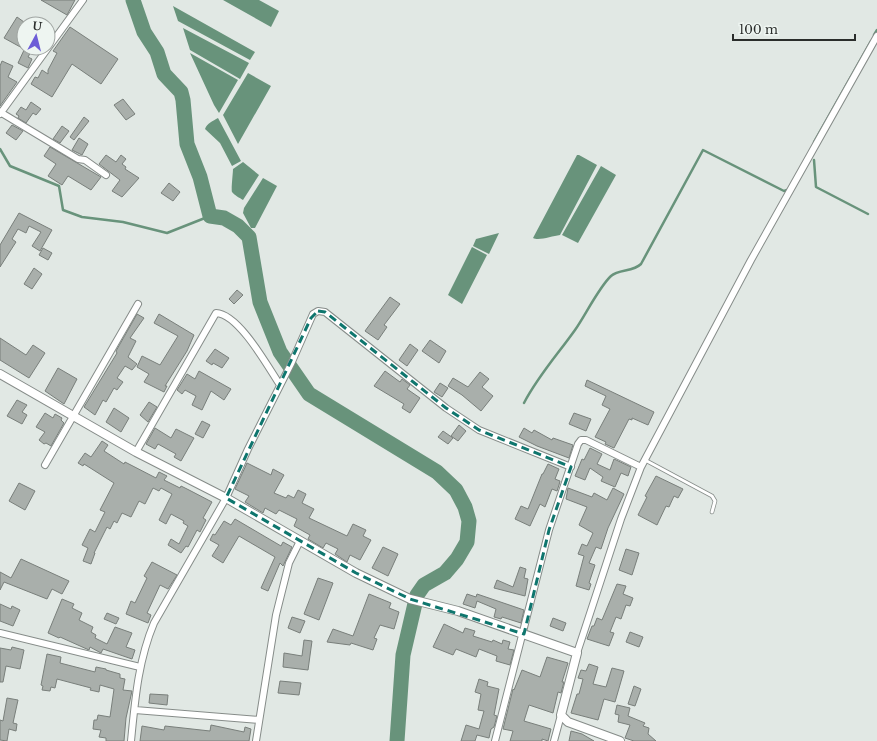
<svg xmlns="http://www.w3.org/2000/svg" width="877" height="741" font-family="'Libre Baskerville',serif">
	<rect width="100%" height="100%" fill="#e1e8e4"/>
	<path fill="#68937b" d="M223 0H259L279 11 271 27Z
		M173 6 255 52 250 60 178 21Z
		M183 28 249 63 240 79 190 50Z
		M190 53 238 80 219 113 214 105Z
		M248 73 271 86 238 144 223 115Z
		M218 118 241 161 232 166 220 143 205 129C207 123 213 121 218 118Z
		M577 155H579L597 165 560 235C552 236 539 241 533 238Z
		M243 162 259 175 243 200C240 198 234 195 232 192 231 190 233 173 233 169Z
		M601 166 616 175 578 243 562 235Z
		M263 178 277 186 255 228H251L243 213 244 208Z
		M499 233 489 254 473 246 476 239Z
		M472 247 487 255 462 304 448 295Z"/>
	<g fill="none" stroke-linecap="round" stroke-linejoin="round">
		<path stroke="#68937b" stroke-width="2.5" d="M874 35 877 30
			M814 142 871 41
			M0 149 10 166 59 186 63 210 82 217 123 222 167 233 210 216
			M814 160 816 187 868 214
			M524 403C538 376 558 354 575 330 585 316 599 287 611 276 619 269 633 272 641 264L703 150 784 191 787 190"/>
		<path stroke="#68937b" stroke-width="15" d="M133 0 144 32 157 52 164 74 181 92 183 100 187 144 200 177 210 216 224 218 238 226 249 237 260 302 280 352 309 394 437 472 456 490 465 507 469 521 467 542 457 559 445 573 424 585 417 595 403 655 397 741"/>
	</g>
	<path fill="#a9afab" stroke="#797f7b" d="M41 0H75L67 15Z
		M17 17 24 22V49L4 38Z
		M70 27 118 59 101 84 72 64 52 97 31 84 35 77 38 78 42 70 48 74V70L57 53 53 51Z
		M25 48H33L28 57 32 59 28 68 18 63Z
		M2 61 13 66 8 77 17 82 0 106V66Z
		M123 99 135 114 126 120 114 105Z
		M31 102 41 109 36 115 33 113 26 123 18 118 19 116 16 114 21 107 26 110Z
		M84 117 89 121 74 140 70 137Z
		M12 125 23 131 16 140 6 133Z
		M62 126 69 131 60 143 53 139Z
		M79 138 88 144 82 155 72 150Z
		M50 147 101 177 91 190 68 176 62 185 48 176 56 164 44 156Z
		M106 155 116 162 121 155 126 159 122 164 126 167 125 169 139 178 122 197 112 191 120 180 99 164Z
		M169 183 180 192 173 201 161 193Z
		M19 213 52 230 40 251 32 246 41 232 29 226 26 233 18 229 12 239 16 242 0 267V245Z
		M43 248 52 253 48 260 39 255Z
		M34 268 42 274 32 289 24 284Z
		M237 290 243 295 234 304 229 299Z
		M390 297 400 304 384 325 387 327 378 340 365 331Z
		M137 314 144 318 130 338 136 341 128 357 137 364 132 370 125 366 117 378 123 382 117 390 114 388 106 402 103 400 95 415 84 407 117 353 116 351Z
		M159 314 194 335 187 351 165 386H167L164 392 144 382 149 374 137 367 142 356 160 365 178 336 154 323Z
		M0 338 26 355 33 345 45 353 29 378 0 360Z
		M430 340 446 351 439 363 422 351Z
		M410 344 418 350 407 366 399 360Z
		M215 349 229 358 222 368 213 363 212 365 206 361Z
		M58 368 77 379 64 404 45 391Z
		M199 371 231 389 224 400 211 391 202 410 192 405 196 396 185 390 182 394 177 390 187 374 195 379Z
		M385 371 400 382 402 379 410 385 407 389 420 398 410 413 402 408 404 404 374 386Z
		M480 372 489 379 482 387 493 396 481 411 462 395 448 386 453 378 468 387Z
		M587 380 654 412 648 425 632 418V420L629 419 614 448 605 444 606 442 595 437 610 409 602 405 606 396 585 386Z
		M440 383 448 388 442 397 434 392Z
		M17 400 27 405 22 412 27 415 22 424 7 416Z
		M149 402 157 407 148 422 140 415Z
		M114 408 129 418 121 432 106 422Z
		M45 413 53 418 55 414 62 418 61 420 64 423 51 446 46 443 44 444 39 440 45 432 36 427Z
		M574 413 591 419 586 431 569 424Z
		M202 421 210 425 203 438 195 434Z
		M459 425 466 431 458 441 451 436Z
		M155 428 171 438 176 429 194 438 181 461 174 457 176 454 158 444 155 449 146 444Z
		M524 428 532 433 534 430 552 440 553 438 573 445 569 458 537 446 519 437Z
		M443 431 453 438 448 444 438 437Z
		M102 441 108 445 104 451 124 464 125 462 156 478 159 472 167 476 164 480 180 488 181 486 189 490 212 502 203 518 206 520 200 532 197 530 188 547 186 546 181 553 168 545 171 539 179 544 188 526 183 523 184 521 171 514 166 524 159 520 172 494 161 488 159 491 153 488 145 504 139 501 131 517 122 513 117 523 114 521 110 529 107 527 94 553H95L91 564 83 561 88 548 82 545 90 529 95 532 105 512 100 510 114 483 84 464 83 466 78 463 85 453 91 457Z
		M590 448 602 454 597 464 610 470 614 459 631 467 628 476 621 473 615 487 601 481 603 477 590 468 585 480 575 476 582 459 584 460Z
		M247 463 271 475 273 469 284 475 274 493 286 498 288 495 294 498 298 490 306 494 302 503 314 509 309 518 347 536 353 524 366 530 363 536 371 540 360 560 350 555 347 562 335 554 338 549 326 543 323 548 308 539 310 535 294 526 297 519 279 510 276 514 265 508 263 513 245 502 249 496 235 489Z
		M548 464 559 469 555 479 560 481 559 485 557 491 552 489 545 507 540 504 530 526 515 519 521 506 528 509 542 474H543Z
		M656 476 683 489 678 498 674 496 669 507 666 506 657 525 638 515 647 497 645 496Z
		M19 483 35 491 25 510 9 501Z
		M568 488 592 497 594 493 607 500 613 488 624 494 608 528 601 549 596 547 589 563 595 565 589 583 591 584 589 590 576 586 584 556 578 554 582 544 587 546 593 533 579 525 587 507 566 499Z
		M235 519 281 546 283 542 292 547 283 566 280 563 268 591 261 588 275 557 239 536 223 563 212 556 219 545 210 540 213 534 215 535 224 521 231 525Z
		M383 547 398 554 388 576 372 568Z
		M626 549 639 553 632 575 619 570Z
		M21 559 69 581 62 594 52 589 47 599 4 582 0 590V572L11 578Z
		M152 562 177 575 168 589 160 585 147 613 151 615 148 623 126 614 131 601 135 603 147 578 144 576Z
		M520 567 526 569 524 578 528 579 525 596 494 588 497 580 513 587Z
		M318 578 333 583 319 620 304 614Z
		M617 584 626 586 623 594 633 598 630 606 626 605 621 619 616 617 610 632 614 633 609 646 587 639 592 626H594L597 618 602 620Z
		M369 594 391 603 389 608 399 612 394 629 380 625 374 638 377 639 373 650 351 643 350 645 327 642 333 629 353 636Z
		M467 594 476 597 477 594 524 610 521 623 502 617 501 619 494 617 496 609 477 601 475 608 463 604Z
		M62 599 74 604 72 608 82 613 79 620 93 627 91 632 96 635 95 638 107 644 115 627 132 633 126 647 135 650 132 659 103 649 101 653 90 647 89 650 60 637 59 638 48 633Z
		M0 604 11 609 12 606 20 610 13 626 0 621Z
		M107 613 119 618 116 624 104 619Z
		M292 617 305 621 300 633 288 628Z
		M553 618 566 623 563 631 550 626Z
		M444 624 463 633 465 628 475 631 473 636 492 642 493 640 502 644 503 640 510 642 508 649 514 650 510 665 496 661 497 656 479 649 476 657 456 649 453 655 433 647Z
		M630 632 643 637 639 647 626 642Z
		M304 640 312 641 308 670 283 667 284 653 302 656Z
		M12 647 24 650 20 669 6 666 3 682H0V648L11 650Z
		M47 654 61 657 60 663 95 672 96 667 106 669V670L120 674V678L125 679 123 690 132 691 126 718 124 741H106V738L99 737 101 730 93 729 94 720H97L98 715 110 717 114 689 100 685 99 692 90 690 91 688 57 679 55 688 51 687 50 691 42 690 43 686 41 685Z
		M547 657 568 663 562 682H564L561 693 558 692 553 713 529 705 524 721 551 729 548 741 542 739V741H510L513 731 503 729 513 689 514 690 522 670 540 677Z
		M589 664 598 667 593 684 606 687 612 668 624 671 615 702 604 699 598 720 571 713 577 694H579L583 679 578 678 581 670 586 671Z
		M479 679 488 682 487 686 499 689 494 715 497 716 494 727 491 729 489 738 477 735 475 741H461L466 725 479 729 484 711 478 710 481 694 475 692Z
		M280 681 301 683 299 695 278 693Z
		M634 686 641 689 635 706 628 704Z
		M150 694 168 695 167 705 149 703Z
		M7 698 18 700 13 723 17 724 16 731 9 729 7 741 0 740V720L3 721Z
		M617 705 630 708 628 716 645 723 643 726 649 728 648 734 656 741H634L625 738 630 725 618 722 619 715 615 714Z
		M211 725 244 732 245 727 251 729 249 741H140L142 726 164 730 165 726 210 731Z
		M571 731 582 734 594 741H569Z"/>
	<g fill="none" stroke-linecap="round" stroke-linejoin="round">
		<defs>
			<path id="service" d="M645 460 712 496 715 501 712 512"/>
			<path id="minor" d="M48 48 83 0
				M0 112 78 159 85 160 106 175
				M0 114 48 48
				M136 452 216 313C239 314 268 367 280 385
				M45 465 138 304
				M0 633 140 667
				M577 653 621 519 641 467 751 260 877 36
				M135 710 259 720
				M131 741C135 701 138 661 154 623L226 498 248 449 291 364 313 314 318 311 325 312 446 408 479 430 571 467
				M256 741 276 615 289 563 300 541
				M495 741 549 530 578 444 581 440H586L641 467
				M554 741 561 715"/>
			<path id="tertiary" d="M0 374 136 452 226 498 356 573 410 599 458 611 577 653 561 715 568 722 620 741"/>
		</defs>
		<use href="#service" stroke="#868c89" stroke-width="4.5"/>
		<use href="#minor" stroke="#868c89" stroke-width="8"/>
		<use href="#tertiary" stroke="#868c89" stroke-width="10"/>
		<use href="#service" stroke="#fff" stroke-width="3"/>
		<use href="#minor" stroke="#fff" stroke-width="6"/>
		<use href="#tertiary" stroke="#fff" stroke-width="8"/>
	</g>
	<path fill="none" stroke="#0f766e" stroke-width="3" stroke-dasharray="8 5" stroke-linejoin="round" d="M318 311 325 312 446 408 479 430 571 467 549 530 524 634 410 599 356 573 226 498 311 318Z"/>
	<g transform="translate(36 36) rotate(7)"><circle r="19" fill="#eef5f1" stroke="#a0a5a2"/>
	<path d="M0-3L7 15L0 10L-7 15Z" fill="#6d5dd7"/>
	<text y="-6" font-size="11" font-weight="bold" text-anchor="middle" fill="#2a2d2b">U</text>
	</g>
	<path d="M733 34v6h122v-6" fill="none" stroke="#2a2d2b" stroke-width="2"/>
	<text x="739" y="34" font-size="12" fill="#2a2d2b" stroke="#eef5f1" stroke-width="3" paint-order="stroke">100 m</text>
</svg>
